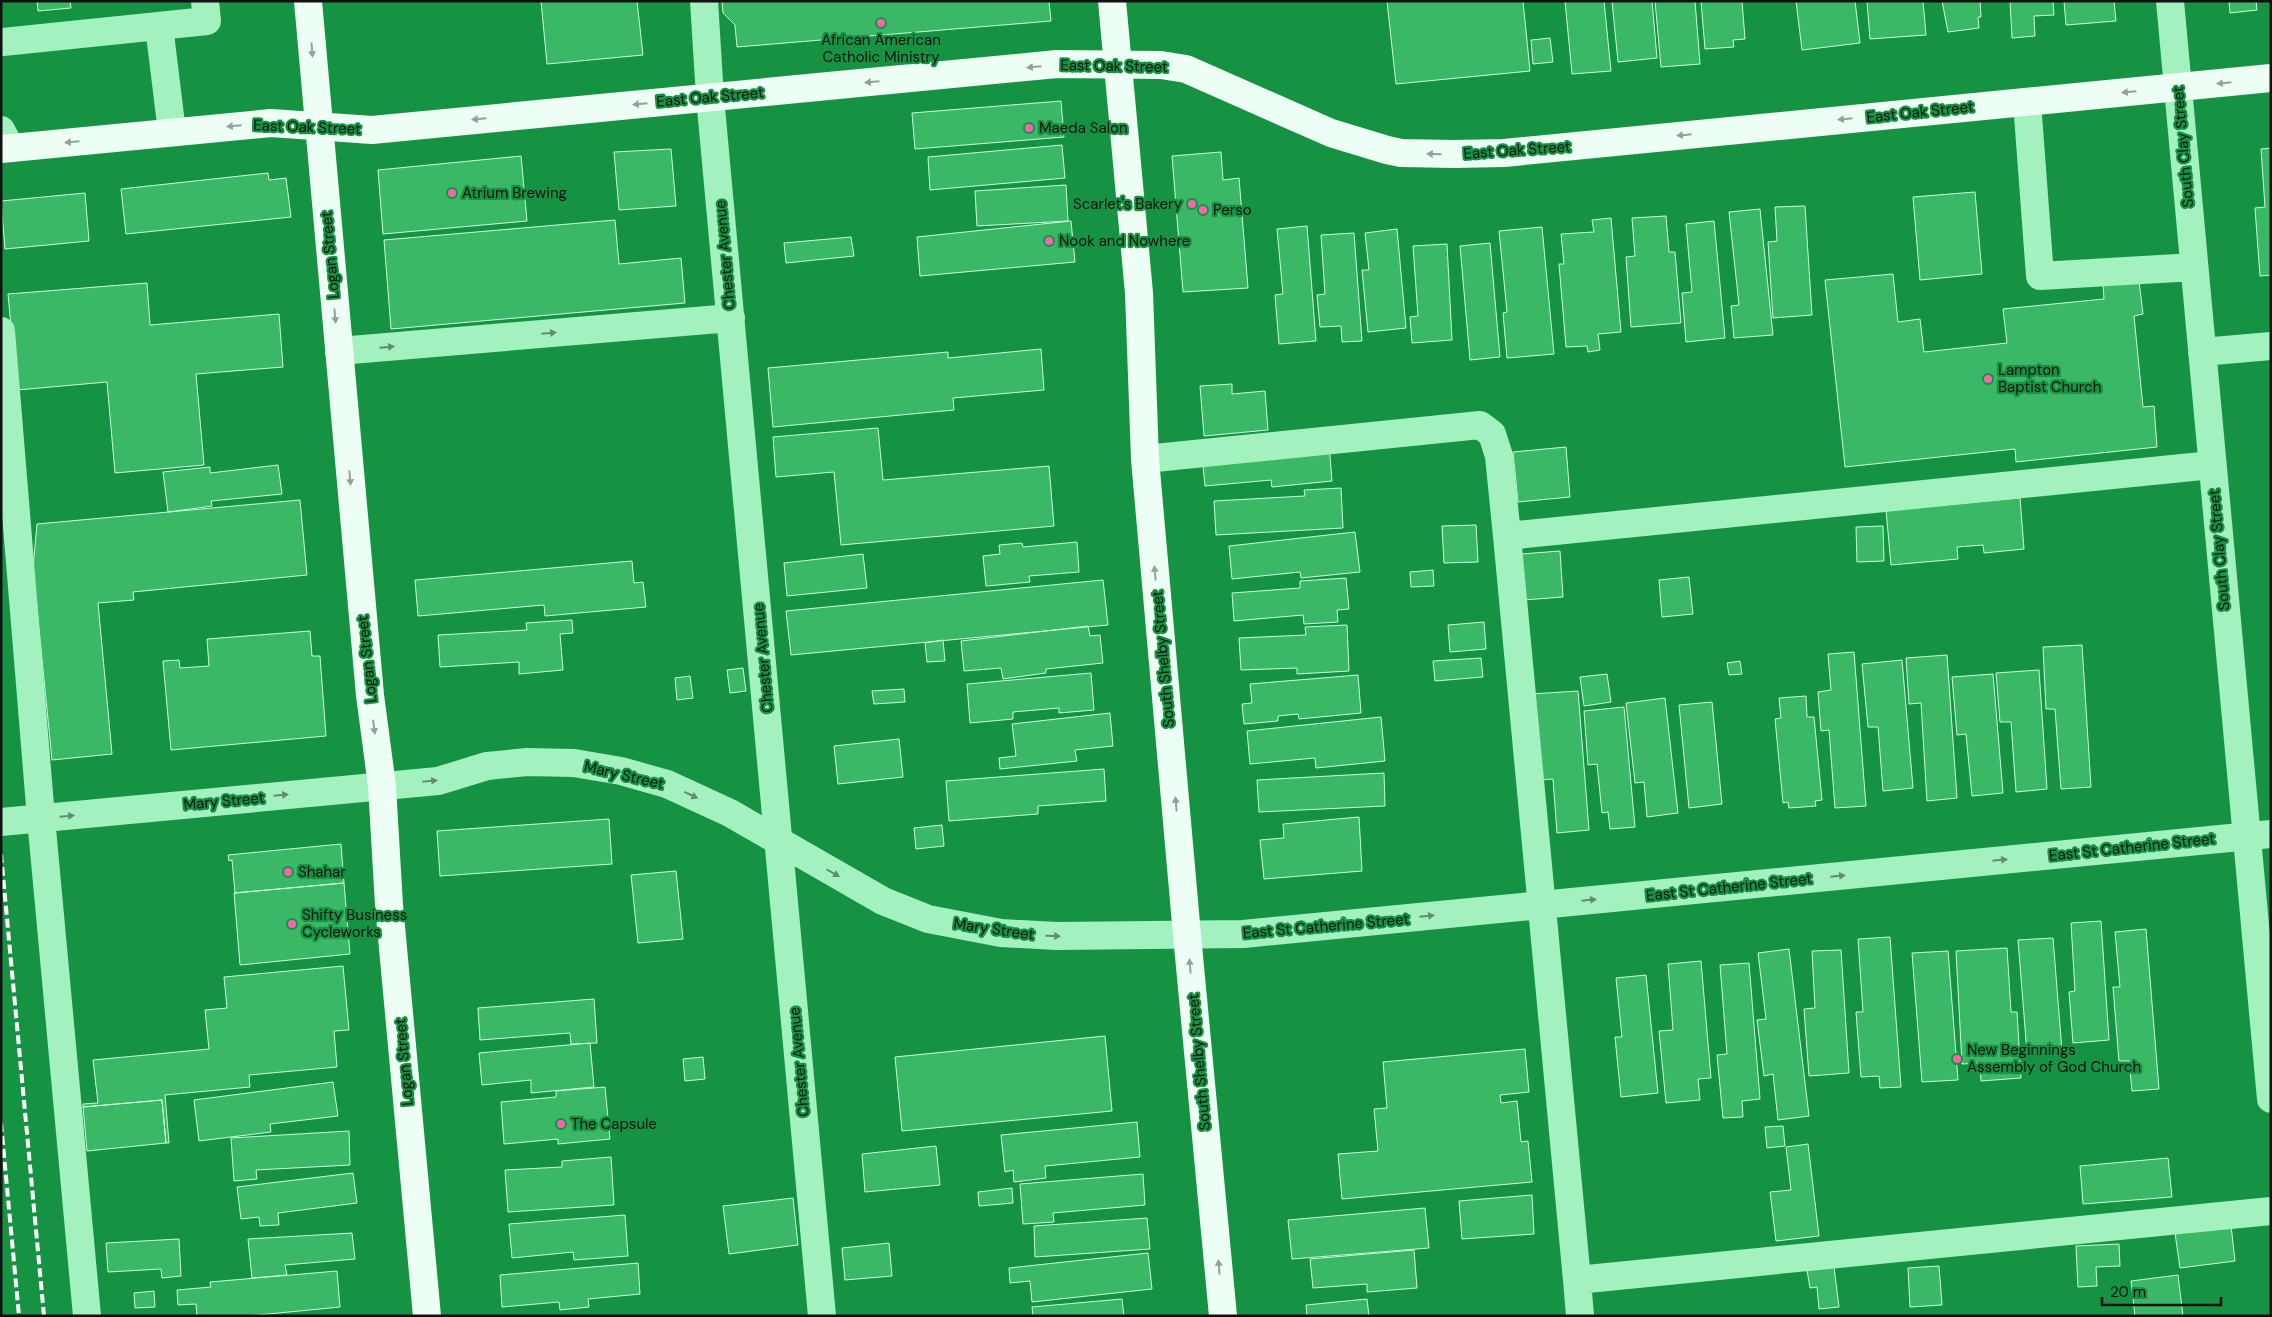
<svg xmlns="http://www.w3.org/2000/svg" width="2272" height="1317" font-family="'DM Sans',sans-serif">
	<rect width="100%" height="100%" fill="#169243"/>
	<path fill="#3ab866" stroke="#cafcdb" d="M37 1H70L71 8 38 11Z
		M541 1H637L643 55 547 64Z
		M722 1H1049L1051 21 737 47 735 25 723 13Z
		M1387 1H1523L1530 71 1396 84Z
		M1565 1H1604L1611 71 1572 74Z
		M1612 1H1652L1657 58 1618 62Z
		M1655 1H1695L1700 64 1661 67Z
		M1701 1H1742L1745 39 1733 40 1734 47 1705 49Z
		M1796 1H1855L1860 43 1802 50Z
		M1867 1H1923L1926 35 1870 39Z
		M1942 1H1980L1981 17H1978L1979 28 1948 32Z
		M2010 1H2053L2054 15 2034 16 2035 36 2012 38Z
		M2064 1H2114L2116 21 2066 25Z
		M2229 1H2256L2257 10 2230 13Z
		M1550 38 1553 62 1533 64 1531 40Z
		M1061 101 1064 137 915 149 912 113Z
		M1062 145 1065 178 930 190 928 157Z
		M2271 148V275L2260 276 2255 208 2265 207 2261 149Z
		M671 149 676 206 619 210 614 152Z
		M1221 152 1223 180 1239 178 1248 288 1183 292 1172 156Z
		M521 156 527 221 383 234 378 170Z
		M268 173 269 180 286 178 291 217 126 234 121 189Z
		M1066 185 1068 221 977 226 975 191Z
		M1975 192 1982 274 1920 280 1913 197Z
		M85 193 89 241 5 249 1 201Z
		M1805 206 1812 315 1773 318 1768 242 1777 241 1775 207Z
		M1760 209 1773 335 1734 338 1731 306 1739 305 1729 212Z
		M1666 216 1669 252H1675L1681 323 1631 327 1626 257 1635 256 1632 218Z
		M1611 218 1621 332 1598 334 1600 350 1588 352 1587 346 1566 347 1559 264H1564L1561 234 1594 232 1592 220Z
		M615 220 619 264 681 258 685 303 391 329 384 240Z
		M1071 221 1075 262 920 276 917 237Z
		M1714 221 1725 338 1686 342 1682 293 1692 292 1686 224Z
		M1307 226 1316 341 1279 344 1275 295 1283 294 1277 229Z
		M1542 227 1554 354 1507 358 1503 313 1507 312 1499 231Z
		M1397 229 1406 328 1368 332 1362 270H1369L1365 233Z
		M1354 233 1362 341 1342 342 1341 326 1320 327 1317 295 1325 294 1321 235Z
		M851 237 854 256 786 263 784 243Z
		M1490 243 1500 357 1470 360 1460 246Z
		M1447 244 1452 340 1412 343 1410 317 1418 316 1413 246Z
		M1893 274 1898 322 1920 319 1924 352 2007 343 2003 309 2104 299 2103 284 2139 281 2143 314 2134 316 2143 407 2154 406 2157 447 2016 462 2015 449 1845 467 1825 280Z
		M147 283 150 325 279 314 283 367 196 374 204 465 115 473 107 382 17 390 8 294Z
		M1041 349 1044 390 953 398 954 410 773 427 768 368 948 352V358Z
		M1232 384V394L1265 391 1268 430 1204 436 1200 386Z
		M878 428 883 480 1049 466 1054 526 841 545 834 472 776 477 773 437Z
		M1329 444 1332 481 1272 487 1271 480 1205 486 1202 456Z
		M1566 447 1570 497 1518 502 1513 452Z
		M278 465 282 494 211 501 212 506 168 512 163 472 210 467V473Z
		M1341 488 1343 528 1216 535 1214 501 1305 496 1304 490Z
		M2020 498 2024 549 1984 553 1983 545 1957 547 1958 559 1891 565 1886 510Z
		M300 500 307 575 133 592 134 600 98 603 112 754 52 760 33 568 37 524Z
		M1476 525 1478 562 1444 563 1442 526Z
		M1883 526 1884 561 1857 562 1856 527Z
		M1355 532 1360 572 1301 578 1300 572 1232 579 1229 546Z
		M1077 542 1079 572 1029 576 1030 582 986 586 983 556 1000 554 999 545 1022 543 1023 547Z
		M1560 551 1563 597 1524 600 1521 554Z
		M863 554 867 588 787 596 784 563Z
		M632 561 634 583 643 582 646 607 545 616 544 605 418 616 415 580Z
		M1433 570 1434 586 1411 587 1410 572Z
		M1689 577 1693 614 1662 617 1659 580Z
		M1346 578 1349 609 1337 610 1338 622 1304 624 1303 615 1234 621 1232 593 1300 588V581Z
		M1103 580 1108 625 791 655 786 611Z
		M572 620 573 633 560 634 563 670 519 674V662L440 667 438 635 527 630 526 623Z
		M1484 622 1486 649 1450 652 1448 625Z
		M1347 625 1349 671 1297 674V668L1241 670 1239 638 1306 635 1305 627Z
		M1088 626 1090 636 1100 635 1103 663 1046 669V673L1003 679 1001 668 964 671 961 641Z
		M310 631 312 656H320L326 736 171 750 163 661 179 660 180 668 209 666 207 639Z
		M943 640 945 661 927 662 925 643Z
		M2082 645 2091 787 2061 789 2055 709H2046L2043 647Z
		M1854 652 1866 806 1835 808 1829 730 1821 731 1818 692 1831 690 1828 654Z
		M1947 655 1957 798 1927 801 1921 703 1909 704 1906 658Z
		M1481 658 1483 677 1435 681 1433 661Z
		M1902 660 1913 788 1883 791 1878 727H1868L1862 664Z
		M1740 661 1742 674 1729 675 1727 663Z
		M743 668 746 691 730 693 727 670Z
		M2039 670 2047 789 2016 792 2011 722H2000L1996 673Z
		M1091 673 1094 710 1059 713V708L1013 712V719L970 723 967 684Z
		M1607 674 1611 702 1584 706 1580 677Z
		M1993 674 2003 793 1972 796 1966 734 1957 735 1952 677Z
		M1358 675 1361 713 1299 719 1298 714 1278 716V721L1244 724 1242 704 1252 703 1250 684Z
		M690 676 693 698 677 700 675 678Z
		M904 689 905 702 874 704 872 691Z
		M1578 691 1589 830 1557 833 1553 779 1538 780 1531 694Z
		M1806 696 1807 717H1814L1822 800 1815 801 1816 806 1789 808 1788 802 1783 803 1775 719 1781 718 1779 698Z
		M1665 698 1678 813 1647 817 1644 782 1635 783 1626 703Z
		M1712 702 1722 804 1689 808 1679 705Z
		M1624 707 1635 827 1610 829 1608 812 1602 813 1597 764 1588 765 1584 711Z
		M1110 713 1113 746 1075 750 1077 761 1000 769 999 758 1016 756 1012 724Z
		M1381 717 1385 761 1316 768 1315 758 1250 764 1247 731Z
		M899 739 903 777 838 784 834 746Z
		M1104 769 1106 801 1038 806V814L949 821 946 781Z
		M1384 773 1385 806 1259 812 1257 780Z
		M1359 817 1362 871 1264 879 1260 840 1284 838 1283 824Z
		M609 819 612 864 440 876 437 831Z
		M942 825 944 846 916 849 914 828Z
		M341 844 344 883 235 893 232 860 229 861 228 855Z
		M676 871 683 939 638 943 631 875Z
		M344 883 350 954 240 965 234 893Z
		M2101 921 2109 1040 2073 1043 2069 992 2075 991 2071 923Z
		M2146 929 2159 1089 2132 1091 2129 1061H2119L2113 987H2120L2115 932Z
		M1890 937 1901 1087 1880 1088 1879 1076 1861 1077 1856 1012H1863L1858 939Z
		M2053 938 2062 1051 2027 1053 2018 940Z
		M2007 948 2011 1012H2017L2021 1078 1981 1081 1980 1063 1962 1064 1956 951Z
		M1789 949 1809 1116 1778 1120 1773 1074 1764 1076 1757 1020 1766 1019 1758 953Z
		M1841 950 1849 1073 1809 1076 1804 1009 1815 1008 1812 951Z
		M1948 951 1958 1080 1922 1082 1912 953Z
		M1701 961 1711 1078 1698 1079 1700 1100 1666 1103 1659 1031 1673 1030 1668 964Z
		M1749 963 1760 1099 1742 1101 1743 1117 1723 1118 1717 1055 1727 1054 1720 965Z
		M343 966 349 1030 334 1031 337 1067 249 1075 250 1087 165 1095 169 1143H166L162 1100 83 1107V1104L98 1103 93 1060 209 1049 205 1010 227 1008 224 977Z
		M1646 975 1658 1093 1621 1097 1615 1037H1622L1616 978Z
		M594 999 597 1043 571 1044 570 1033 480 1040 478 1008Z
		M1105 1036 1112 1111 902 1131 895 1057Z
		M590 1043 594 1087 531 1093V1080L482 1085 479 1053Z
		M1525 1049 1529 1092 1500 1095 1501 1103 1517 1101 1521 1142 1528 1141 1532 1182 1342 1199 1338 1154 1378 1151 1374 1109 1387 1108 1383 1062Z
		M703 1057 705 1079 685 1081 683 1059Z
		M333 1082 338 1116 270 1124 271 1132 199 1141 194 1100Z
		M605 1087 610 1139 558 1144V1139L504 1144 501 1102 556 1097V1091Z
		M162 1100 166 1143 87 1151 83 1107Z
		M1137 1122 1140 1157 1045 1166 1046 1178 1014 1182 1013 1170 1005 1172 1001 1135Z
		M1783 1126 1785 1146 1767 1148 1765 1127Z
		M349 1131 350 1165 256 1170 257 1179 234 1181 231 1138Z
		M1808 1144 1819 1236 1776 1241 1770 1192 1791 1190 1786 1147Z
		M936 1146 940 1185 865 1192 862 1154Z
		M611 1157 614 1205 508 1212 505 1170 562 1167V1161Z
		M2168 1158 2172 1197 2083 1204 2080 1166Z
		M353 1173 357 1203 278 1213 279 1225 260 1226 259 1217 241 1219 237 1187Z
		M1143 1174 1145 1205 1053 1213 1054 1222 1023 1224 1020 1184Z
		M1012 1188 1013 1203 979 1206 978 1192Z
		M1532 1195 1534 1234 1462 1239 1459 1201Z
		M793 1198 798 1245 729 1254 723 1206Z
		M1425 1208 1429 1248 1292 1259 1288 1220Z
		M625 1215 628 1256 574 1260 573 1252 512 1258 509 1224Z
		M1147 1218 1150 1249 1035 1257 1034 1226Z
		M2231 1225 2235 1261 2180 1268 2175 1233Z
		M352 1233 355 1259 285 1265 287 1275 252 1278 248 1239Z
		M179 1239 181 1276 162 1278 161 1269 108 1272 106 1243Z
		M889 1243 892 1276 845 1280 842 1248Z
		M2119 1244 2120 1266 2096 1267 2097 1286 2078 1287 2076 1246Z
		M1414 1250 1417 1288 1367 1292V1284L1313 1288 1310 1259Z
		M1148 1253 1152 1289 1032 1302 1030 1281 1010 1283 1009 1268Z
		M638 1263 640 1294 588 1299 589 1307 560 1310 559 1302 502 1307 500 1275Z
		M1939 1266 1942 1305 1910 1307 1908 1268Z
		M1834 1267 1839 1307 1819 1309 1817 1287 1810 1288 1807 1270Z
		M337 1271 340 1307 248 1316H197L196 1304 178 1305 177 1290 211 1287 210 1282Z
		M2178 1275 2183 1316H2135L2131 1281Z
		M154 1291 155 1307 135 1308 134 1293Z
		M1122 1299 1124 1316H1033L1032 1307Z
		M1367 1299 1369 1316H1307L1306 1305Z"/>
	<g fill="none" stroke-linecap="round" stroke-linejoin="round">
		<path stroke="#a3f1be" stroke-width="28" d="M704 1 710 97 822 1316
			M2170 1 2271 1099
			M159 26 172 132
			M3 42 207 21 205 1
			M2027 102 2040 276 2194 267
			M1 130 11 148
			M1 331 41 818 87 1316
			M339 351 731 318
			M2202 352 2271 346
			M1145 459 1480 425 1492 434 1499 456 1507 536
			M2212 465 1507 536 1577 1280 2271 1211
			M1 822 438 781 487 766 527 762 574 763 621 771 667 784 730 813 883 901 928 919 1001 933 1057 936 1243 934 2271 834
			M1577 1280 1580 1316"/>
		<path stroke="#edfff4" stroke-width="28" d="M308 1 370 695 382 786 389 905 427 1316
			M1112 1 1139 293 1145 459 1187 935 1223 1316
			M1 149 271 123 372 130 1057 64 1161 65 1186 69 1331 133 1387 150 1401 153 1454 154 1504 153 2271 78"/>
		<path stroke="#fff" stroke-width="4" stroke-dasharray="9 4" stroke-linecap="butt" d="M1 854 44 1316
			M1 1123 19 1316"/>
	</g>
	<defs><path id="oneway-solid" d="M-6-.8H1V-3.2L6.5 0L1 3.2V.8H-6Z" transform="scale(1.25)"/></defs>
	<g fill="#95a099">
		<use href="#oneway-solid" transform="translate(312 50) rotate(86)"/>
		<use href="#oneway-solid" transform="translate(1034 67) rotate(175)"/>
		<use href="#oneway-solid" transform="translate(872 82) rotate(175)"/>
		<use href="#oneway-solid" transform="translate(2224 83) rotate(174)"/>
		<use href="#oneway-solid" transform="translate(2129 92) rotate(175)"/>
		<use href="#oneway-solid" transform="translate(640 104) rotate(175)"/>
		<use href="#oneway-solid" transform="translate(479 119) rotate(175)"/>
		<use href="#oneway-solid" transform="translate(1845 119) rotate(174)"/>
		<use href="#oneway-solid" transform="translate(234 126) rotate(175)"/>
		<use href="#oneway-solid" transform="translate(1684 135) rotate(174)"/>
		<use href="#oneway-solid" transform="translate(72 142) rotate(175)"/>
		<use href="#oneway-solid" transform="translate(1434 154) rotate(-178)"/>
		<use href="#oneway-solid" transform="translate(335 316) rotate(85)"/>
		<use href="#oneway-solid" transform="translate(350 478) rotate(85)"/>
		<use href="#oneway-solid" transform="translate(1155 573) rotate(-95)"/>
		<use href="#oneway-solid" transform="translate(374 727) rotate(83)"/>
		<use href="#oneway-solid" transform="translate(1176 804) rotate(-95)"/>
		<use href="#oneway-solid" transform="translate(1190 966) rotate(-95)"/>
		<use href="#oneway-solid" transform="translate(1219 1267) rotate(-95)"/>
	</g>
	<g fill="#618c70">
		<use href="#oneway-solid" transform="translate(549 333) rotate(-5)"/>
		<use href="#oneway-solid" transform="translate(387 347) rotate(-5)"/>
		<use href="#oneway-solid" transform="translate(430 781) rotate(-6)"/>
		<use href="#oneway-solid" transform="translate(281 795) rotate(-5)"/>
		<use href="#oneway-solid" transform="translate(691 795) rotate(25)"/>
		<use href="#oneway-solid" transform="translate(67 816) rotate(-5)"/>
		<use href="#oneway-solid" transform="translate(2000 860) rotate(-6)"/>
		<use href="#oneway-solid" transform="translate(833 873) rotate(30)"/>
		<use href="#oneway-solid" transform="translate(1838 876) rotate(-6)"/>
		<use href="#oneway-solid" transform="translate(1589 900) rotate(-6)"/>
		<use href="#oneway-solid" transform="translate(1427 916) rotate(-6)"/>
		<use href="#oneway-solid" transform="translate(1053 936) rotate(2)"/>
	</g>
	<g fill="#ff63af" stroke="#169243" stroke-width="2">
		<circle cx="881" cy="23" r="5"/>
		<circle cx="1029" cy="128" r="5"/>
		<circle cx="452" cy="193" r="5"/>
		<circle cx="1192" cy="204" r="5"/>
		<circle cx="1203" cy="210" r="5"/>
		<circle cx="1049" cy="241" r="5"/>
		<circle cx="1988" cy="379" r="5"/>
		<circle cx="288" cy="872" r="5"/>
		<circle cx="292" cy="924" r="5"/>
		<circle cx="1957" cy="1059" r="5"/>
		<circle cx="561" cy="1124" r="5"/>
	</g>
	<g text-anchor="middle" stroke-width="4.5" stroke-linejoin="round" paint-order="stroke">
		<g font-size="15" fill="#111" stroke="#169243" text-anchor="start">
			<text x="881" y="45" text-anchor="middle">African American<tspan x="881" dy="17">Catholic Ministry</tspan></text>
			<text x="1039" y="133">Maeda Salon</text>
			<text x="462" y="198">Atrium Brewing</text>
			<text x="1182" y="209" text-anchor="end">Scarlet's Bakery</text>
			<text x="1213" y="215">Perso</text>
			<text x="1059" y="246">Nook and Nowhere</text>
			<text x="1998" y="375">Lampton<tspan x="1998" dy="17">Baptist Church</tspan></text>
			<text x="298" y="877">Shahar</text>
			<text x="302" y="920">Shifty Business<tspan x="302" dy="17">Cycleworks</tspan></text>
			<text x="1967" y="1055">New Beginnings<tspan x="1967" dy="17">Assembly of God Church</tspan></text>
			<text x="571" y="1129">The Capsule</text>
		</g>
		<g font-size="15" fill="#111" stroke="#169243">
			<text transform="translate(1114 66) rotate(1)" y="5">East Oak Street</text>
			<text transform="translate(710 97) rotate(-5)" y="5">East Oak Street</text>
			<text transform="translate(1920 112) rotate(-6)" y="5">East Oak Street</text>
			<text transform="translate(307 127) rotate(2)" y="5">East Oak Street</text>
			<text transform="translate(2183 147) rotate(-95)" y="5">South Clay Street</text>
			<text transform="translate(1517 150) rotate(-4)" y="5">East Oak Street</text>
			<text transform="translate(330 255) rotate(-95)" y="5">Logan Street</text>
			<text transform="translate(725 255) rotate(-95)" y="5">Chester Avenue</text>
			<text transform="translate(2219 550) rotate(-95)" y="5">South Clay Street</text>
			<text transform="translate(763 658) rotate(-95)" y="5">Chester Avenue</text>
			<text transform="translate(367 659) rotate(-96)" y="5">Logan Street</text>
			<text transform="translate(1163 659) rotate(-95)" y="5">South Shelby Street</text>
			<text transform="translate(624 775) rotate(13)" y="5">Mary Street</text>
			<text transform="translate(224 801) rotate(-5)" y="5">Mary Street</text>
			<text transform="translate(2132 847) rotate(-6)" y="5">East St Catherine Street</text>
			<text transform="translate(1729 887) rotate(-6)" y="5">East St Catherine Street</text>
			<text transform="translate(1326 926) rotate(-5)" y="5">East St Catherine Street</text>
			<text transform="translate(994 929) rotate(8)" y="5">Mary Street</text>
			<text transform="translate(404 1062) rotate(-95)" y="5">Logan Street</text>
			<text transform="translate(799 1062) rotate(-95)" y="5">Chester Avenue</text>
			<text transform="translate(1199 1062) rotate(-95)" y="5">South Shelby Street</text>
		</g>
	</g>
	<rect width="2272" height="1317" fill="none" stroke="#111111" stroke-width="5"/>
	<path d="M2102 1297v8h119v-8" fill="none" stroke="#111111" stroke-width="2.5"/>
	<text x="2110" y="1297" font-size="15" fill="#111111" stroke="#169243" stroke-width="4" paint-order="stroke">20 m</text>
</svg>
